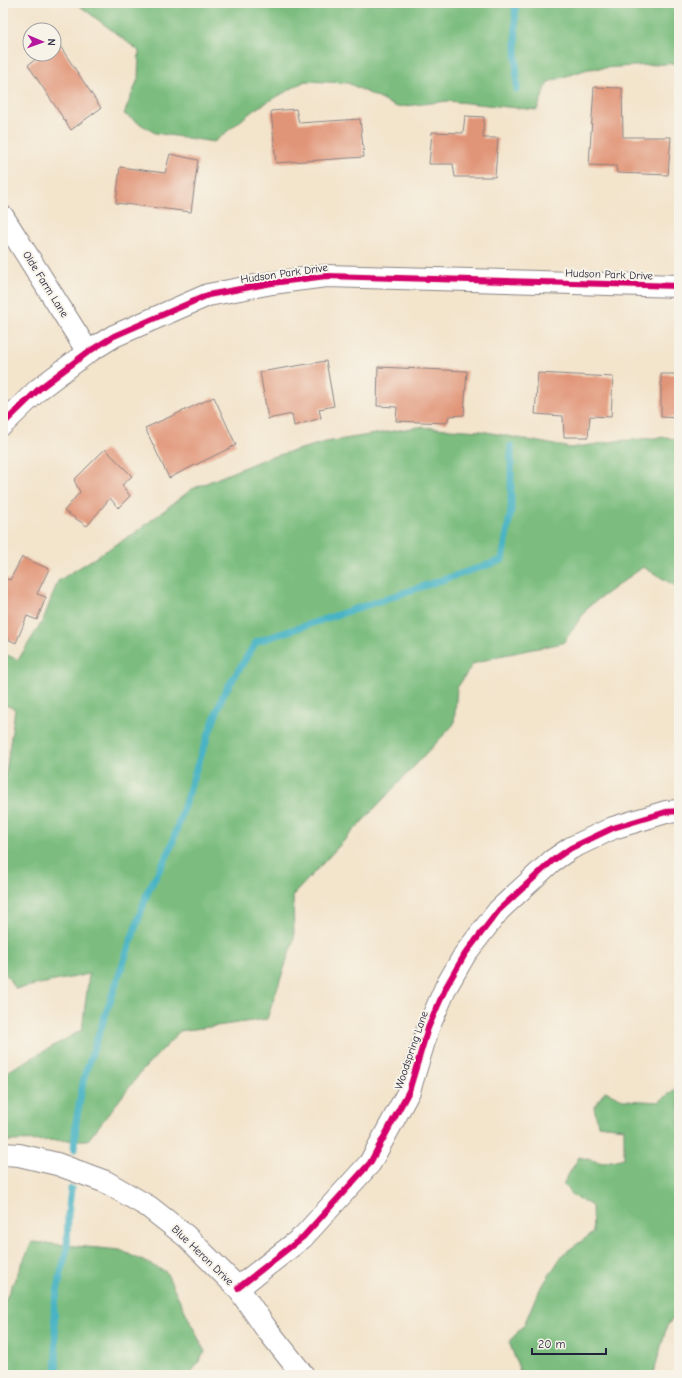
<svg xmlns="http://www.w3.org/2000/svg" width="682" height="1378" font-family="'Comic Neue',sans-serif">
	<rect width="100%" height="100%" fill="#f7f3e8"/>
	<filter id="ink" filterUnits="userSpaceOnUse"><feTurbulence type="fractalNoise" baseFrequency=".025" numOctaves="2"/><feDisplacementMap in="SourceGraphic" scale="8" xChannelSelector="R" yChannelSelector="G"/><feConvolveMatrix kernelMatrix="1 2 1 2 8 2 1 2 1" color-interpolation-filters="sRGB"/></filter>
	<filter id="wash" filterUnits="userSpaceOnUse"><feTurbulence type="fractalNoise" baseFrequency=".012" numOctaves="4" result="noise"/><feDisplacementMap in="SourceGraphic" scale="16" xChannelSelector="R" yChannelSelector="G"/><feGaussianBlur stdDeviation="0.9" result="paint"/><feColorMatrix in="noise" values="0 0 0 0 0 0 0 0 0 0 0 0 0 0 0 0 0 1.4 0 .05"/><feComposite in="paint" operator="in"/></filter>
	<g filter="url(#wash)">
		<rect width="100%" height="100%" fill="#f3e4cc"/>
		<path fill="#7cbd7f" stroke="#4f705d" d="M76 3H573L574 4 585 3H679V63L588 69 548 82 537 110 448 101 397 107 348 83 305 81 255 109 214 142 155 133 124 114 138 79 139 51Z
			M418 427 481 431 571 448 617 441 667 437 679 441V590L674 585 643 567 589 606 563 643 499 656 473 664 457 688 454 724 293 895 294 939 267 1019 180 1031 142 1071 88 1140 3 1141V1074L82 1030 89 974 16 989 3 970V793L15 709 3 704V653L18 660 43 620 58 581 136 532 192 489 264 459 326 442Z
			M679 1082V1309L667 1326 653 1375 521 1374 509 1342 524 1325 537 1294 563 1254 593 1233 592 1206 572 1195 563 1184 579 1157 603 1163 624 1158V1128L598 1125 594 1107 605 1091 625 1100 659 1102 675 1089Z
			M32 1242 120 1250 166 1272 205 1352 190 1375H3V1305Z"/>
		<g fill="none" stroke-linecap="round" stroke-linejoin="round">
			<path stroke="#48b4c5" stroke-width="7" d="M515 3 517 89
				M74 1149 76 1122 84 1077 148 891 170 850 197 766 223 695 256 642 502 560 511 510V446
				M57 1375 54 1308 61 1273 67 1249 68 1215 71 1189"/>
		</g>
		<g id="blocks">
			<path fill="#e19578" d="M58 43 101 108 71 130 28 65 43 54H54V46Z
				M594 87 622 88 623 137H671L668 175 617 173 616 166 589 165Z
				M296 109 299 123 360 119 364 157 276 163 271 111Z
				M465 116 484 117 483 138H498L495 177H455L453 164H429L432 132 463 133Z
				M170 154 198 160 191 212 116 203 120 167 165 173Z
				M326 361 334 406 319 409 321 418 294 426 292 414 268 419 260 372Z
				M378 367 467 371 464 415 449 416 447 423 396 421 397 407 377 406Z
				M538 373 613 377 611 417 590 416 588 437H564L563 416 535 414Z
				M661 374H679V418L661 417Z
				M214 397 236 445 169 478 145 428Z
				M105 449 132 476 122 485 130 496 118 508 110 498 87 526 64 511 80 492 74 480Z
				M22 557 49 569 37 594 46 597 37 620 27 616 16 643 3 637V578L10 580Z"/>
		</g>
	</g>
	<g filter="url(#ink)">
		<use href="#blocks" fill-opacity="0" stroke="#8a8384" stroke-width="1"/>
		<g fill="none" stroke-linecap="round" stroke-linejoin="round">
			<defs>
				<path id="minor" d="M3 217 88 352
					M3 424 39 389 88 352 114 336 208 295 272 283 326 276 679 286
					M3 1154 19 1155 57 1164 106 1182 149 1207 186 1236 238 1288 265 1327 303 1375
					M238 1288 303 1237 370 1163 409 1091 428 1028 446 987 465 954 499 910 552 861 571 848 613 828 666 812 679 811"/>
			</defs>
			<use href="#minor" stroke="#8a8384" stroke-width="24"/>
			<use href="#minor" stroke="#fff" stroke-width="22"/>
			<defs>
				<path id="cycleway" d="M3 424 39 389 88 352 114 336 208 295 272 283 326 276 679 286
					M238 1288 303 1237 370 1163 409 1091 428 1028 446 987 465 954 499 910 552 861 571 848 613 828 666 812 679 811"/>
			</defs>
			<use href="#cycleway" stroke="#f7f3e8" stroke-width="8"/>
			<use href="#cycleway" stroke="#d6006c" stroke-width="6"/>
		</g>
	</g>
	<g text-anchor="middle" stroke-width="4" stroke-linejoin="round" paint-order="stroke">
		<g font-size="11" fill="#22223b" stroke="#f7f3e8">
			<text transform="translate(284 273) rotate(-8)" y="4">Hudson Park Drive</text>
			<text transform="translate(609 274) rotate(2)" y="4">Hudson Park Drive</text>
			<text transform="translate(46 284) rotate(58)" y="4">Olde Farm Lane</text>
			<text transform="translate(411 1050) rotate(-71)" y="4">Woodspring Lane</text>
			<text transform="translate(203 1255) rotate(44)" y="4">Blue Heron Drive</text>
		</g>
	</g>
	<rect width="682" height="1378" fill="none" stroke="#f7f3e8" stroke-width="16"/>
	<g transform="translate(42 42) rotate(92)"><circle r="19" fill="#f7f3e8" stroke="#a29fa3"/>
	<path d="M0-3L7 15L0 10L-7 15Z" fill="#b5179e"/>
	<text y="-6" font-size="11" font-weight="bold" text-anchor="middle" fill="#22223b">N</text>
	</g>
	<path d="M532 1348v6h74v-6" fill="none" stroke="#22223b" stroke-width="2"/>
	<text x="538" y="1348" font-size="12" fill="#22223b" stroke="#f7f3e8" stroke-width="3" paint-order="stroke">20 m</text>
</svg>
